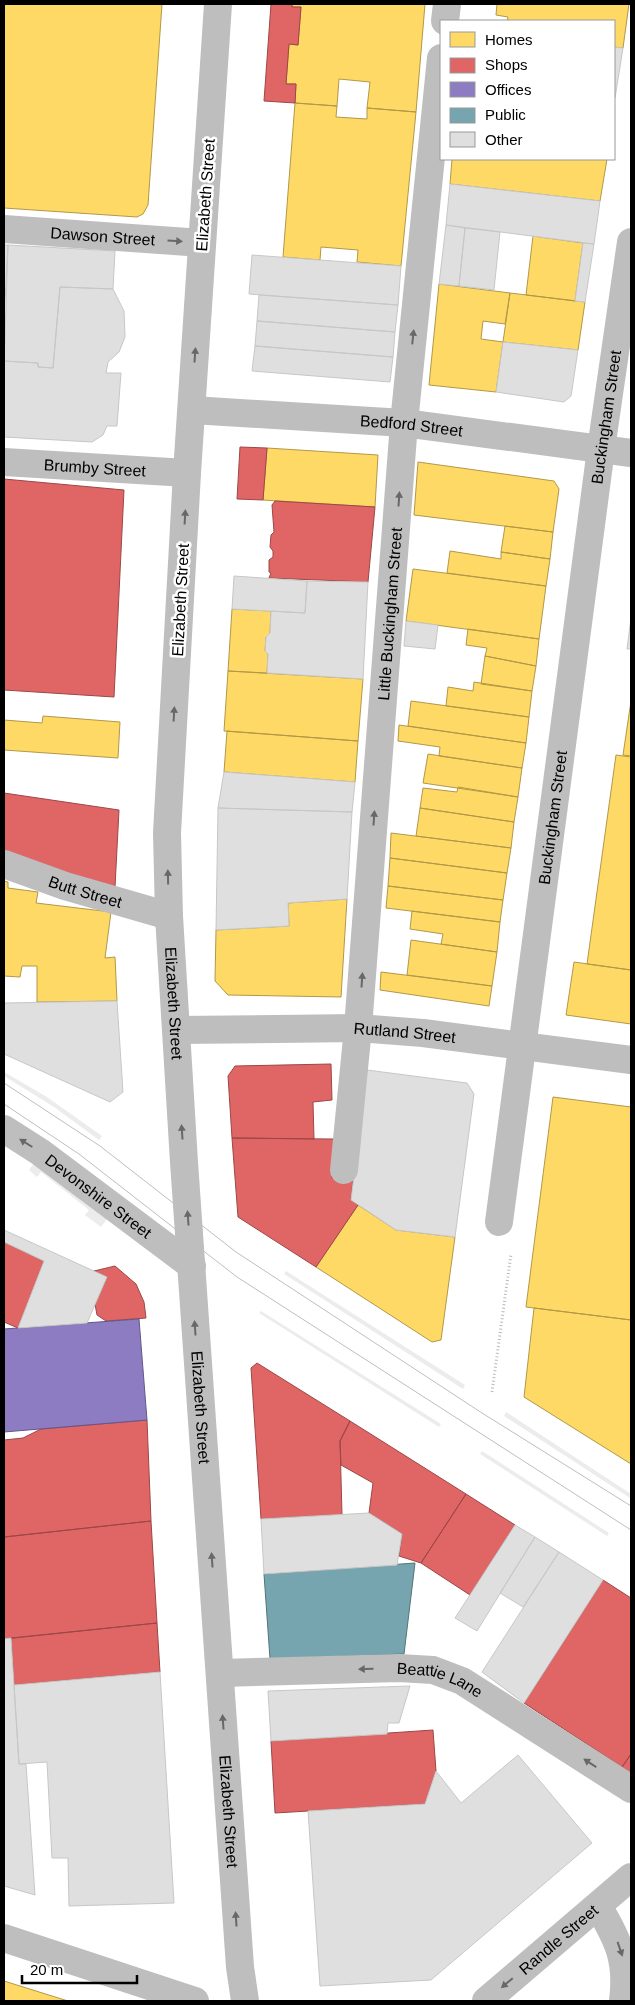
<svg xmlns="http://www.w3.org/2000/svg" width="635" height="2005" font-family="Helvetica,sans-serif">
	<rect width="100%" height="100%" fill="#fff"/>
	<path fill="#ececec" d="M4 1072 47 1097 102 1136 99 1140 54 1107 4 1076Z
		M34 1163 107 1219 101 1227 85 1215 89 1210 41 1172 37 1177 29 1170Z
		M286 1271 465 1385 463 1389 284 1274Z
		M261 1311 441 1424 439 1427 259 1313Z
		M506 1412 631 1494 630 1498 504 1416Z
		M482 1451 609 1533 607 1536 480 1454Z"/>
	<path fill="#ffd966" stroke="#b29847" d="M4 4H162L148 205 143 214 137 217 4 208Z
		M292 4H425L416 112 367 108 370 82 339 79 337 106 295 103 296 84H286L289 44 298 45 301 7H292Z
		M497 4H629L623 48 614 47V21H507L508 17 496 15Z
		M295 103 337 106 336 117 367 119V108L416 112 401 266 357 262 358 250 321 247 320 260 283 257Z
		M452 159H607L600 201 450 184Z
		M533 236 583 243 575 301 526 295Z
		M439 284 510 293 505 324 483 321 481 339 503 342 496 392 429 385Z
		M510 293 585 302 578 350 503 342Z
		M267 448 378 455 375 507 263 500Z
		M418 462 554 481 559 489 553 532 414 515Z
		M505 526 553 532 550 559 501 552Z
		M450 551 501 559V552L550 559 546 586 447 573Z
		M413 569 546 586 539 639 406 621Z
		M232 609 271 611 270 633 266 637 265 651 268 654 267 673 228 671Z
		M468 629 539 639 536 666 485 656 487 648 466 645Z
		M485 656 536 666 532 691 481 684Z
		M228 671 363 679 358 741 224 731Z
		M474 682 532 691 529 717 446 706 448 687 473 691Z
		M411 701 529 717 526 743 408 726Z
		M631 701V756L623 755Z
		M43 716 120 722 118 758 4 750V720L42 723Z
		M399 725 526 743 522 768 439 756 440 747 398 741Z
		M227 731 358 741 355 782 224 772Z
		M428 754 522 768 518 797 423 783Z
		M616 755 631 757V970L587 964Z
		M458 787 518 797 514 822 420 808 423 788 457 792Z
		M420 808 514 822 511 848 416 836Z
		M391 833 511 848 507 873 390 858Z
		M390 858 507 873 503 900 388 886Z
		M4 881 8 882V888L38 892 36 903 111 912 105 958 115 957 117 1001 37 1002V966H22L20 977 4 976Z
		M388 886 503 900 500 922 386 908Z
		M347 899 341 997 228 995 215 981 216 930 289 926 288 903Z
		M412 911 500 922 497 952 441 944 443 934 410 929Z
		M411 940 497 952 492 986 407 975Z
		M574 962 631 970V1024L566 1015Z
		M381 972 492 986 489 1006 380 990Z
		M553 1097 631 1107V1320L526 1307Z
		M358 1205 396 1230 455 1237 441 1340 432 1342 316 1267Z
		M534 1308 631 1320V1464L524 1397Z
		M4 1981 68 2001H4Z"/>
	<path fill="#e06666" stroke="#9d4747" d="M271 4H292V7H301L298 45 289 44 286 84H296L295 103 264 101Z
		M240 447 267 448 263 500 237 499Z
		M4 479 124 490 114 697 4 690Z
		M275 501 375 507 368 582 269 578 271 573 269 572V560L273 557V551L270 547 271 535 274 532 272 505Z
		M4 793 119 810 115 887 4 856Z
		M331 1064 332 1100 313 1102 314 1139 232 1138 228 1076 235 1066Z
		M232 1138 334 1139 332 1178 353 1181 351 1200 358 1205 316 1267 238 1217Z
		M4 1242 44 1261 18 1328 4 1322Z
		M115 1266 136 1284 144 1302 146 1318 106 1321 97 1315 95 1304 107 1277 94 1271Z
		M257 1363 350 1421 340 1441 342 1515 261 1519 251 1368Z
		M147 1420 151 1521 4 1537V1440L23 1438 41 1429Z
		M350 1421 466 1494 421 1563 399 1556 402 1534 369 1513 373 1483 341 1465 340 1441Z
		M466 1494 515 1525 470 1595 421 1563Z
		M151 1521 157 1623 4 1639V1537Z
		M603 1580 631 1598V1754L622 1767 524 1703Z
		M157 1623 160 1672 14 1685 11 1638Z
		M433 1730 436 1771 425 1804 275 1813 271 1741Z
		M631 1754V1773L622 1767Z"/>
	<path fill="#8e7cc3" stroke="#635788" d="M139 1319 147 1420 4 1432V1329Z"/>
	<path fill="#76a5af" stroke="#53747a" d="M415 1563 404 1654 270 1659 264 1574Z"/>
	<path fill="#dfdfdf" stroke="#c7c7c7" d="M614 47 623 48 615 98H614Z
		M450 184 600 201 594 244 446 225Z
		M446 225 465 228 459 286 439 284Z
		M465 228 500 232 494 290 459 286Z
		M583 243 594 244 585 302 575 301Z
		M4 245H8L4 321Z
		M8 245 115 251 113 289 60 287 53 368 38 367V363L4 361V365Z
		M252 255 401 266 398 305 249 294Z
		M60 287 113 289 124 311 125 337 119 352 108 362 106 373H121L117 426H107L103 435 92 442 4 437V361L38 363V367L53 368Z
		M259 295 398 305 395 332 257 321Z
		M257 321 395 332 393 357 255 346Z
		M503 342 578 350 571 396 564 402 496 392Z
		M255 346 393 357 390 382 252 371Z
		M234 576 307 581 305 613 232 609Z
		M307 581 368 582 363 679 267 673 268 654 265 651 266 637 270 633 271 611 305 613Z
		M631 618V649H627Z
		M406 621 438 625 435 649 404 646Z
		M224 772 355 782 352 812 218 808Z
		M218 808 352 812 347 899 288 903 289 926 216 930Z
		M117 1001 123 1092 110 1102 4 1054V1003Z
		M367 1070 467 1083 474 1094 455 1237 396 1230 351 1200Z
		M4 1230 107 1277 87 1323 18 1328 44 1261 4 1242Z
		M369 1513 402 1534 397 1565 264 1574 261 1519Z
		M515 1525 535 1537 477 1631 455 1618Z
		M535 1537 559 1552 523 1607 500 1593Z
		M559 1552 603 1580 524 1703 482 1672Z
		M11 1638 19 1764H26L35 1895 4 1886V1639Z
		M160 1672 174 1903 69 1906 68 1858H52L47 1762 19 1764 14 1685Z
		M410 1686 399 1723H388L387 1734 271 1741 268 1691Z
		M518 1755 592 1843 431 1980 320 1986 308 1811 425 1804 436 1771 461 1803Z"/>
	<g fill="none" stroke-linecap="round" stroke-linejoin="round">
		<path stroke="#b9b9b9" stroke-width="3" stroke-dasharray="1 2.5" stroke-linecap="butt" d="M492 1392 511 1254"/>
		<g stroke="#bebebe" stroke-width="28">
			<path d="M445 21 447 4"/>
			<path id="s1" d="M4 229 202 243"/>
			<path id="s2" d="M192 410 404 423 631 453"/>
			<path id="s3" d="M4 462 187 473"/>
			<path id="s4" d="M4 864 65 886 169 916"/>
			<path id="s5" d="M177 1030 358 1028 423 1033 631 1060"/>
			<path id="s6" d="M4 1129 40 1152 192 1266"/>
			<path id="s7" d="M344 1170 358 1028 404 423 441 58"/>
			<path id="s8" d="M499 1222 601 449 631 242"/>
			<path id="s9" d="M220 1673 399 1668 433 1670 462 1681 631 1789"/>
			<path d="M598 1906C619 1941 628 1961 623 2001"/>
			<path d="M4 1938 195 2001"/>
		</g>
		<g stroke="#bebebe" stroke-width="28">
			<path id="s10" d="M218 4 187 473 167 833 169 916 184 1162 240 1967 245 2001"/>
			<path id="s11" d="M486 2001 631 1877"/>
		</g>
		<path stroke="#bebebe" stroke-width="1" d="M4 1083 100 1146 236 1252 482 1413 631 1506
			M4 1104 79 1154 237 1277 631 1530"/>
	</g>
	<defs><path id="oneway-solid" d="M-6-.8H1V-3.2L6.5 0L1 3.2V.8H-6Z" transform="scale(1.25)"/></defs>
	<g fill="#686868">
		<use href="#oneway-solid" transform="translate(175 241) rotate(4)"/>
		<use href="#oneway-solid" transform="translate(413 337) rotate(-84)"/>
		<use href="#oneway-solid" transform="translate(195 355) rotate(-86)"/>
		<use href="#oneway-solid" transform="translate(399 499) rotate(-86)"/>
		<use href="#oneway-solid" transform="translate(185 517) rotate(-87)"/>
		<use href="#oneway-solid" transform="translate(174 714) rotate(-87)"/>
		<use href="#oneway-solid" transform="translate(374 818) rotate(-86)"/>
		<use href="#oneway-solid" transform="translate(168 877) rotate(-91)"/>
		<use href="#oneway-solid" transform="translate(362 980) rotate(-86)"/>
		<use href="#oneway-solid" transform="translate(182 1132) rotate(-94)"/>
		<use href="#oneway-solid" transform="translate(26 1143) rotate(-148)"/>
		<use href="#oneway-solid" transform="translate(188 1218) rotate(-94)"/>
		<use href="#oneway-solid" transform="translate(195 1328) rotate(-94)"/>
		<use href="#oneway-solid" transform="translate(212 1560) rotate(-94)"/>
		<use href="#oneway-solid" transform="translate(366 1669) rotate(178)"/>
		<use href="#oneway-solid" transform="translate(223 1722) rotate(-94)"/>
		<use href="#oneway-solid" transform="translate(590 1763) rotate(-147)"/>
		<use href="#oneway-solid" transform="translate(236 1919) rotate(-94)"/>
		<use href="#oneway-solid" transform="translate(620 1949) rotate(71)"/>
		<use href="#oneway-solid" transform="translate(507 1983) rotate(140)"/>
	</g>
	<g text-anchor="middle" stroke-width="5" stroke-linejoin="round" paint-order="stroke">
		<g font-size="16" fill="#000" stroke="#fff">
			<text transform="translate(205 195) rotate(-86)" y="6">Elizabeth Street</text>
			<text dy="6" stroke="none"><textPath href="#s1" startOffset="99">Dawson Street</textPath></text>
			<text dy="6" stroke="none"><textPath href="#s8" startOffset="812">Buckingham Street</textPath></text>
			<text dy="6" stroke="none"><textPath href="#s2" startOffset="220">Bedford Street</textPath></text>
			<text dy="6" stroke="none"><textPath href="#s3" startOffset="91">Brumby Street</textPath></text>
			<text transform="translate(180 600) rotate(-87)" y="6">Elizabeth Street</text>
			<text dy="6" stroke="none"><textPath href="#s7" startOffset="558">Little Buckingham Street</textPath></text>
			<text dy="6" stroke="none"><textPath href="#s8" startOffset="408">Buckingham Street</textPath></text>
			<text dy="6" stroke="none"><textPath href="#s4" startOffset="86">Butt Street</textPath></text>
			<text dy="6" stroke="none"><textPath href="#s10" startOffset="1001">Elizabeth Street</textPath></text>
			<text dy="6" stroke="none"><textPath href="#s5" startOffset="228">Rutland Street</textPath></text>
			<text dy="6" stroke="none"><textPath href="#s6" startOffset="116">Devonshire Street</textPath></text>
			<text dy="6" stroke="none"><textPath href="#s10" startOffset="1406">Elizabeth Street</textPath></text>
			<text dy="6" stroke="none"><textPath href="#s9" startOffset="222">Beattie Lane</textPath></text>
			<text dy="6" stroke="none"><textPath href="#s10" startOffset="1811">Elizabeth Street</textPath></text>
			<text dy="6" stroke="none"><textPath href="#s11" startOffset="95">Randle Street</textPath></text>
		</g>
	</g>
	<rect width="635" height="2005" fill="none" stroke="#000000" stroke-width="10"/>
	<rect x="440" y="20" width="175" height="140" fill="#ffffff" stroke="#999999"/>
	<rect x="450" y="32" width="25" height="15" fill="#ffd966" stroke="#999999"/>
	<text x="485" y="45" font-size="15" fill="#000000">Homes</text>
	<rect x="450" y="58" width="25" height="15" fill="#e06666" stroke="#999999"/>
	<text x="485" y="70" font-size="15" fill="#000000">Shops</text>
	<rect x="450" y="82" width="25" height="15" fill="#8e7cc3" stroke="#999999"/>
	<text x="485" y="95" font-size="15" fill="#000000">Offices</text>
	<rect x="450" y="108" width="25" height="15" fill="#76a5af" stroke="#999999"/>
	<text x="485" y="120" font-size="15" fill="#000000">Public</text>
	<rect x="450" y="132" width="25" height="15" fill="#dfdfdf" stroke="#999999"/>
	<text x="485" y="145" font-size="15" fill="#000000">Other</text>
	<path d="M22 1975v8h115v-8" fill="none" stroke="#000000" stroke-width="2.5"/>
	<text x="30" y="1975" font-size="15" fill="#000000" stroke="#ffffff" stroke-width="4" paint-order="stroke">20 m</text>
</svg>
